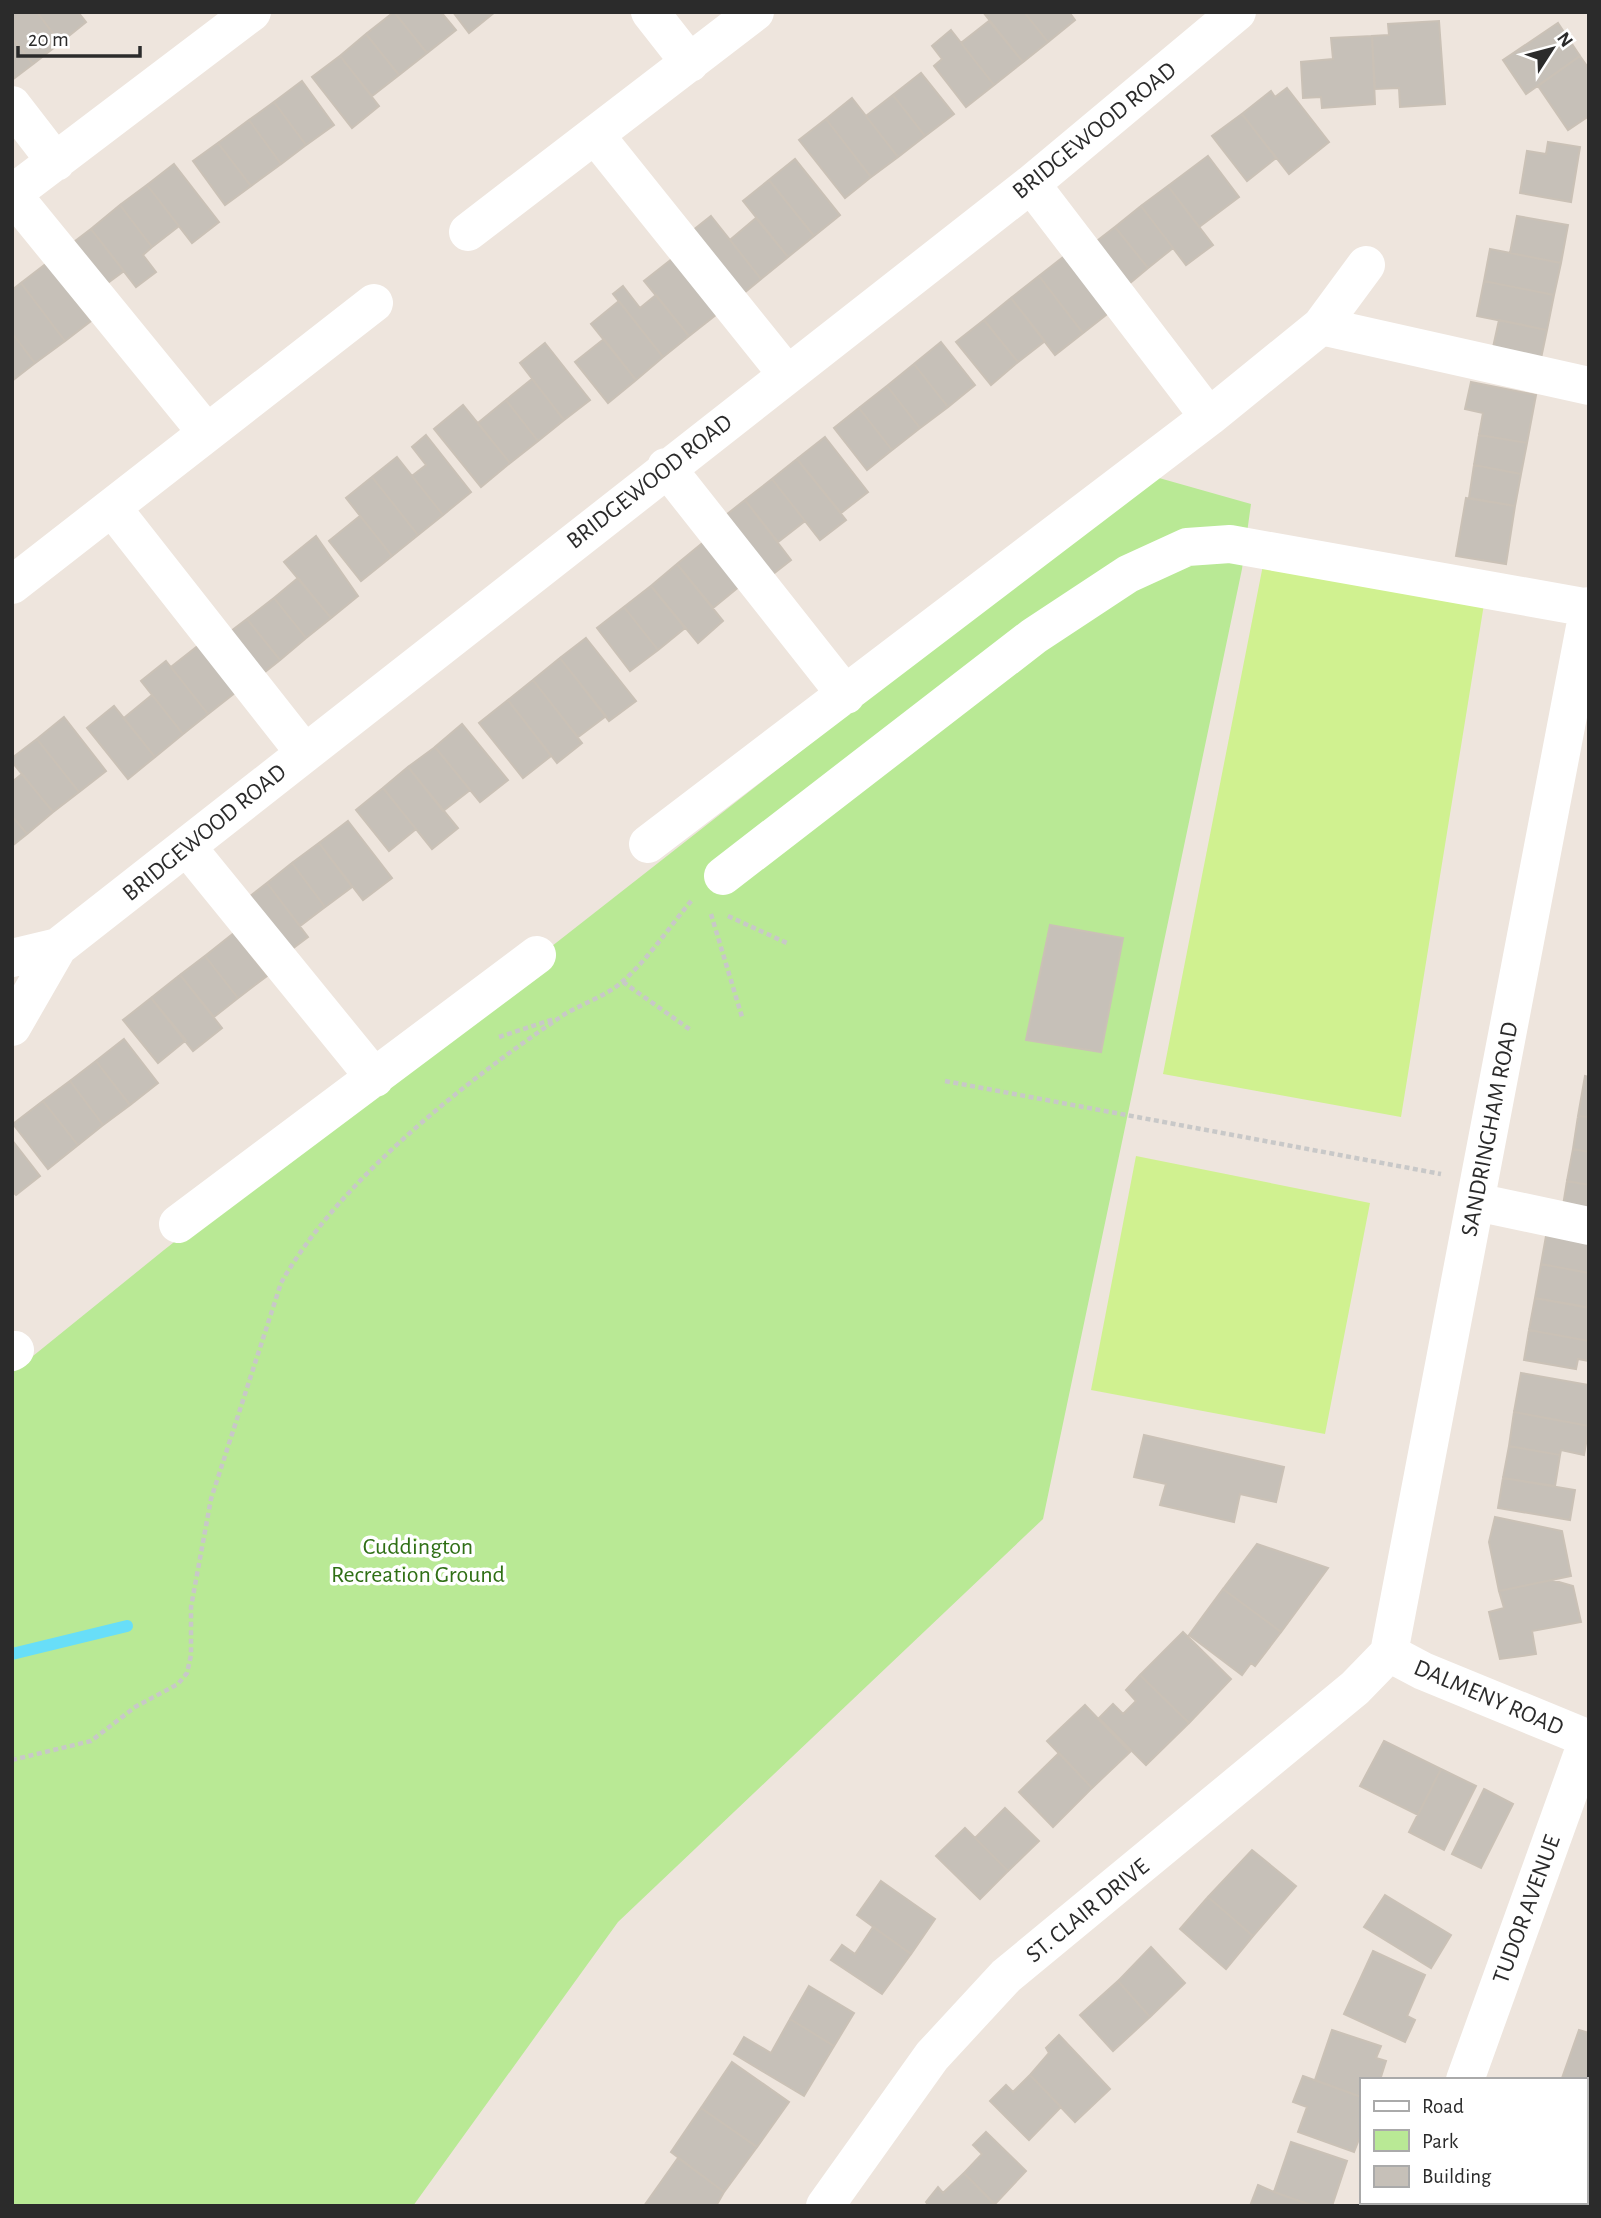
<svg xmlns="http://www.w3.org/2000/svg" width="1601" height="2218" font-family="'Alegreya Sans',sans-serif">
	<rect width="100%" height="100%" fill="#eee5dd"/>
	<path fill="#b9e995" d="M1152 476 1251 504 1242 569 1043 1519 618 1922 413 2206H12V1373L164 1250Z"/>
	<path fill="#d0f190" d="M1264 560 1484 604 1401 1117 1163 1074Z
		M1136 1156 1370 1203 1325 1434 1091 1390Z"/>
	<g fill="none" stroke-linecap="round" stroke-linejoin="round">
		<path stroke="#68def8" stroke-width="12" d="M12 1654 127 1626"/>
	</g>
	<path fill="#c6c0b8" stroke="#cac1b6" stroke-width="2" d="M12 12H37L60 43 33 64 12 38Z
		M37 12H78L86 22 60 43Z
		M394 12H441L456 30 427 53Z
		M394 12 427 53 399 75 366 34Z
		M453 12H495L469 33Z
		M983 12H1024L1048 42 1023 62Z
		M1024 12H1069L1075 20 1048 42Z
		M989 21 1023 62 994 85 961 43Z
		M1439 21 1445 104 1400 107 1399 88 1375 89 1372 36 1389 35 1388 24Z
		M1558 23 1580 56 1526 94 1503 60Z
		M951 30 994 85 966 107 934 66 942 59 932 46Z
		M366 34 399 75 372 96 340 56Z
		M1372 36 1375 104 1322 108 1321 97 1303 98 1301 62 1333 59 1331 38Z
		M12 38 33 64 12 80Z
		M340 56 379 106 352 128 312 77Z
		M1580 56 1589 69V116L1568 130 1538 86Z
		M921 73 954 114 925 136 893 95Z
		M302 81 334 125 306 145 274 102Z
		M1287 88 1329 142 1289 174 1242 114 1271 91 1275 97Z
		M893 95 925 136 898 157 866 116Z
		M852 98 898 157 871 177 826 119Z
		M274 102 306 145 281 164 249 120Z
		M1242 114 1276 158 1247 181 1212 136Z
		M826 119 871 177 845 198 799 140Z
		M249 120 281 164 251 186 218 143Z
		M1548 142 1580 147 1571 202 1520 193 1527 151 1546 154Z
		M218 143 251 186 225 205 193 161Z
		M1208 156 1239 197 1199 227 1168 186Z
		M795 159 840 215 814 236 769 180Z
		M174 164 219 222 192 243 147 185Z
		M769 180 814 236 788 257 743 201Z
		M147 185 179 226 152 247 120 205Z
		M1168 186 1213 245 1186 265 1141 206Z
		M120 205 152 247 143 255 156 272 136 287 91 229Z
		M1141 206 1173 248 1148 268 1115 227Z
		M711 216 761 279 733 302 682 239Z
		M1517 216 1568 225 1561 263 1510 253Z
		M756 218 788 257 761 279 730 240Z
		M1115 227 1148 268 1118 293 1084 251Z
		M91 229 124 271 98 290 66 248Z
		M1490 249 1561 263 1554 295 1484 281Z
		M1067 254 1111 311 1083 333 1039 276Z
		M672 259 717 314 689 336 644 281Z
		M47 263 91 321 65 341 21 283Z
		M1039 276 1083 333 1055 355 1011 298Z
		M1484 281 1554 295 1547 330 1477 316Z
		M21 283 65 341 35 363 12 333V290Z
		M623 286 640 308 656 295 689 336 663 357 613 294Z
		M1011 298 1045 341 1018 362 984 320Z
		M619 301 663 357 636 380 591 324Z
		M984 320 1018 362 991 385 956 342Z
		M1499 320 1547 330 1540 363 1492 352Z
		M12 333 35 363 12 381Z
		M604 339 636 380 608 403 575 362Z
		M941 342 975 385 948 407 914 364Z
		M545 343 590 400 564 420 520 363Z
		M914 364 948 407 920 428 887 386Z
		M532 379 564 420 538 441 506 400Z
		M1471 382 1536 395 1527 443 1479 435 1483 413 1465 409Z
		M887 386 920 428 892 450 859 408Z
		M506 400 538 441 510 463 478 423Z
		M463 405 510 463 481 487 434 429Z
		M859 408 892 450 867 470 834 428Z
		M426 435 471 492 443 515 412 476 426 465 412 447Z
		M1479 435 1527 443 1521 474 1474 465Z
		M825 437 868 492 841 513 797 459Z
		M397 457 443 515 418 535 372 477Z
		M797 459 846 520 820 540 772 479Z
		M1474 465 1521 474 1515 506 1469 498Z
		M372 477 418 535 392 556 346 498Z
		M772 479 805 521 778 542 745 500Z
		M1466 498 1515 506 1506 564 1456 556Z
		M745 500 791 560 764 581 717 522Z
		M360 516 392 556 361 581 329 541Z
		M316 536 358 596 331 618 284 562Z
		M705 541 741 585 713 608 677 564Z
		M677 564 723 621 698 643 651 586Z
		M298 578 331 618 306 638 274 598Z
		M651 586 685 628 658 650 624 607Z
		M274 598 306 638 280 660 247 619Z
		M624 607 658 650 630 671 597 628Z
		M247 619 280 660 251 683 218 641Z
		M586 638 636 701 609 721 560 658Z
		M199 645 236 692 208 714 171 667Z
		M560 658 606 716 578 737 533 680Z
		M166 661 208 714 183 734 141 681Z
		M533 680 582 743 557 763 508 700Z
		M152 695 183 734 155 757 124 718Z
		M508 700 551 756 523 778 479 723Z
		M114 706 155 757 128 779 87 728Z
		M64 717 106 771 79 792 37 739Z
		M462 724 508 780 480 802 435 747Z
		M37 739 79 792 53 812 12 762V758Z
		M435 747 470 790 443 811 408 767Z
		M408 767 458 828 432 849 383 788Z
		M22 774 53 812 27 834 12 816V782Z
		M383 788 416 829 389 851 356 810Z
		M12 816 27 834 12 846Z
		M348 821 392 878 363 900 319 843Z
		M319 843 352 887 325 907 292 863Z
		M292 863 325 907 300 926 267 883Z
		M267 883 308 937 280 958 240 904Z
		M1050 925 1123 938 1101 1052 1026 1040Z
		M234 933 267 976 238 998 205 956Z
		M205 956 238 998 214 1017 180 975Z
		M180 975 222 1028 193 1051 151 998Z
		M151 998 186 1040 158 1063 123 1020Z
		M124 1039 158 1083 130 1105 96 1061Z
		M96 1061 130 1105 103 1125 70 1081Z
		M1585 1076 1589 1077V1117L1578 1116Z
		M70 1081 103 1125 78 1145 43 1101Z
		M43 1101 78 1145 48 1169 13 1124Z
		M1578 1116 1589 1117V1152L1573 1149Z
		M12 1140 40 1176 16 1195 12 1191Z
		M1573 1149 1589 1152V1185L1567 1181Z
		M1567 1181 1589 1185V1216L1562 1212Z
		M1548 1225 1589 1232V1273L1541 1264Z
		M1541 1264 1589 1273 1587 1307 1535 1298Z
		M1535 1298 1589 1308V1341L1529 1330Z
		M1529 1330 1589 1341V1361L1578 1359 1576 1369 1524 1360Z
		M1521 1373 1589 1385V1426L1514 1412Z
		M1514 1412 1589 1426 1584 1455 1561 1450 1560 1455 1509 1446Z
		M1144 1435 1284 1467 1276 1502 1240 1494 1234 1522 1160 1505 1166 1484 1134 1477Z
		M1509 1446 1560 1455 1555 1486 1503 1478Z
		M1503 1478 1575 1490 1570 1520 1498 1508Z
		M1495 1517 1562 1531 1571 1576 1499 1591 1489 1542Z
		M1257 1544 1328 1568 1281 1632 1223 1589Z
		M1552 1580 1573 1586 1581 1622 1532 1631 1536 1654 1500 1659 1489 1612 1504 1608 1499 1591Z
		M1223 1589 1281 1632 1255 1666 1251 1663 1242 1675 1189 1635Z
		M1183 1632 1231 1679 1189 1723 1140 1675Z
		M1140 1675 1189 1723 1146 1765 1099 1718 1113 1704 1123 1714 1136 1701 1126 1690Z
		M1085 1705 1130 1752 1092 1788 1047 1741Z
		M1384 1741 1441 1769 1418 1815 1360 1786Z
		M1059 1753 1092 1788 1053 1827 1019 1792Z
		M1441 1769 1476 1786 1444 1850 1409 1832Z
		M1484 1789 1513 1804 1481 1868 1452 1854Z
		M1005 1808 1039 1841 1008 1871 975 1838Z
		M965 1828 1008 1871 980 1899 936 1856Z
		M1252 1850 1296 1886 1253 1936 1208 1897Z
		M881 1881 935 1919 911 1954 857 1915Z
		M1385 1895 1451 1935 1431 1968 1364 1927Z
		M1208 1897 1253 1936 1226 1969 1180 1929Z
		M873 1927 911 1954 882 1994 831 1960 842 1945 855 1954Z
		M1151 1947 1185 1983 1150 2017 1118 1981Z
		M1373 1951 1425 1975 1407 2016 1415 2020 1405 2042 1344 2014Z
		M1118 1981 1150 2017 1113 2051 1080 2015Z
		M809 1986 854 2013 834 2046 790 2019Z
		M790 2019 834 2046 804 2096 734 2054 744 2037 771 2053Z
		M1332 2030 1381 2046 1376 2058 1386 2061 1380 2080H1361V2097L1315 2080Z
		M1579 2030 1589 2033V2087L1585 2086V2080L1562 2078Z
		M1059 2035 1110 2089 1075 2122 1030 2075 1049 2053 1046 2048Z
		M732 2062 789 2102 757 2147 701 2108Z
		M1030 2075 1061 2107 1029 2140 990 2101 1006 2085 1013 2092Z
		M1303 2076 1361 2097V2134L1354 2152 1298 2132 1307 2107 1293 2102Z
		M1585 2086 1589 2087V2140L1585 2139Z
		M701 2108 757 2147 724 2192 671 2152Z
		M986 2132 1026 2171 995 2204 964 2173 982 2154 973 2145Z
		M1291 2142 1347 2161 1332 2206H1314L1274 2192Z
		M1585 2152 1589 2153V2205L1580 2202H1585Z
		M678 2158 724 2192 716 2206H644Z
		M964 2173 996 2206H929L926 2202 938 2187 943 2193Z
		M1258 2185 1274 2192 1314 2206H1250Z
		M1518 2202H1580L1589 2206H1516Z"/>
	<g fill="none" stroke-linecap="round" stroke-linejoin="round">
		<path stroke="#c8c8c8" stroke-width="4.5" stroke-dasharray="5 3.5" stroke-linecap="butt" d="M711 914 742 1017
			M728 916 789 944
			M623 982 692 1031
			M499 1037 554 1019
			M945 1081 1441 1174
			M12 1760 91 1741 135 1707 178 1684 187 1673 191 1655V1607L211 1499 281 1283C338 1182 463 1083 559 1018 579 1004 606 997 623 981 649 958 670 926 692 900"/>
		<path stroke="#fff" stroke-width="38" d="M650 12 690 63
			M12 105 56 162
			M595 135 786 373
			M1031 184 1209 417
			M12 194 207 433
			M12 194 252 12
			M468 232 755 12
			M1321 326 1589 386
			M666 467 846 695
			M113 509 304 752
			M12 585 374 303
			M648 844 1209 417 1321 326 1366 265
			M187 847 375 1078
			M723 876 1034 636 1128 574 1187 547 1230 544 1589 608
			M12 958 58 947
			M12 1027 58 947 1031 184 1237 12
			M1476 1202 1589 1226
			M178 1224 537 955
			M12 1352 15 1350
			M1389 1653 1589 606
			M1389 1653 1423 1671 1589 1739
			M1465 2080 1588 1739
			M825 2206 932 2056 1006 1976 1355 1688 1389 1653
			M1419 2206 1421 2202"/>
	</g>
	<g text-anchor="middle" stroke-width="7" stroke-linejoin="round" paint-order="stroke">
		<g font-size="24" fill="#2b2b2b" stroke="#fff">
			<text transform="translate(1094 130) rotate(-39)" y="8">BRIDGEWOOD ROAD</text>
			<text transform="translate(649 481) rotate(-38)" y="8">BRIDGEWOOD ROAD</text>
			<text transform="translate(204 832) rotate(-39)" y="8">BRIDGEWOOD ROAD</text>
			<text transform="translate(1489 1129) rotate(-79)" y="8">SANDRINGHAM ROAD</text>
			<text transform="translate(1489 1697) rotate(23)" y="8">DALMENY ROAD</text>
			<text transform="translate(1526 1909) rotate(-70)" y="8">TUDOR AVENUE</text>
			<text transform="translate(1087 1910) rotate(-39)" y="8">ST. CLAIR DRIVE</text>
		</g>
		<g font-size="24" fill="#2f6f15" stroke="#fff">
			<text x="418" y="1554">Cuddington<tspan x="418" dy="28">Recreation Ground</tspan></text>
		</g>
	</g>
	<rect width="1601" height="2218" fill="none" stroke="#2b2b2b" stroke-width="28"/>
	<rect x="1360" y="2078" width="228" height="126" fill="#ffffff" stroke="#aaaaaa" stroke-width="2"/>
	<rect x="1374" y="2101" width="35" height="10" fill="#ffffff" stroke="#aaaaaa" stroke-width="2"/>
	<text x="1422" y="2113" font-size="21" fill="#2b2b2b">Road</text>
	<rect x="1374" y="2130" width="35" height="21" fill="#b9e995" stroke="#aaaaaa" stroke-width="2"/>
	<text x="1422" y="2148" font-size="21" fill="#2b2b2b">Park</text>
	<rect x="1374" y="2166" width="35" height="21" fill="#c6c0b8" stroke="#aaaaaa" stroke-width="2"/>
	<text x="1422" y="2183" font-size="21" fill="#2b2b2b">Building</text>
	<g transform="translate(1552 49) rotate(54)" stroke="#ffffff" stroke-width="5" paint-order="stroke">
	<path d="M0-5L12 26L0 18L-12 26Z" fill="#2b2b2b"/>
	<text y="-10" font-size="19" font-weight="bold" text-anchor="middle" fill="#2b2b2b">N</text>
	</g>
	<path d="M18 46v10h122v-10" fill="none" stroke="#2b2b2b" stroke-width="3.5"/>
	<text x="28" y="46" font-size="21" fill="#2b2b2b" stroke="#ffffff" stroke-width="5" paint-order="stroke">20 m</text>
</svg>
